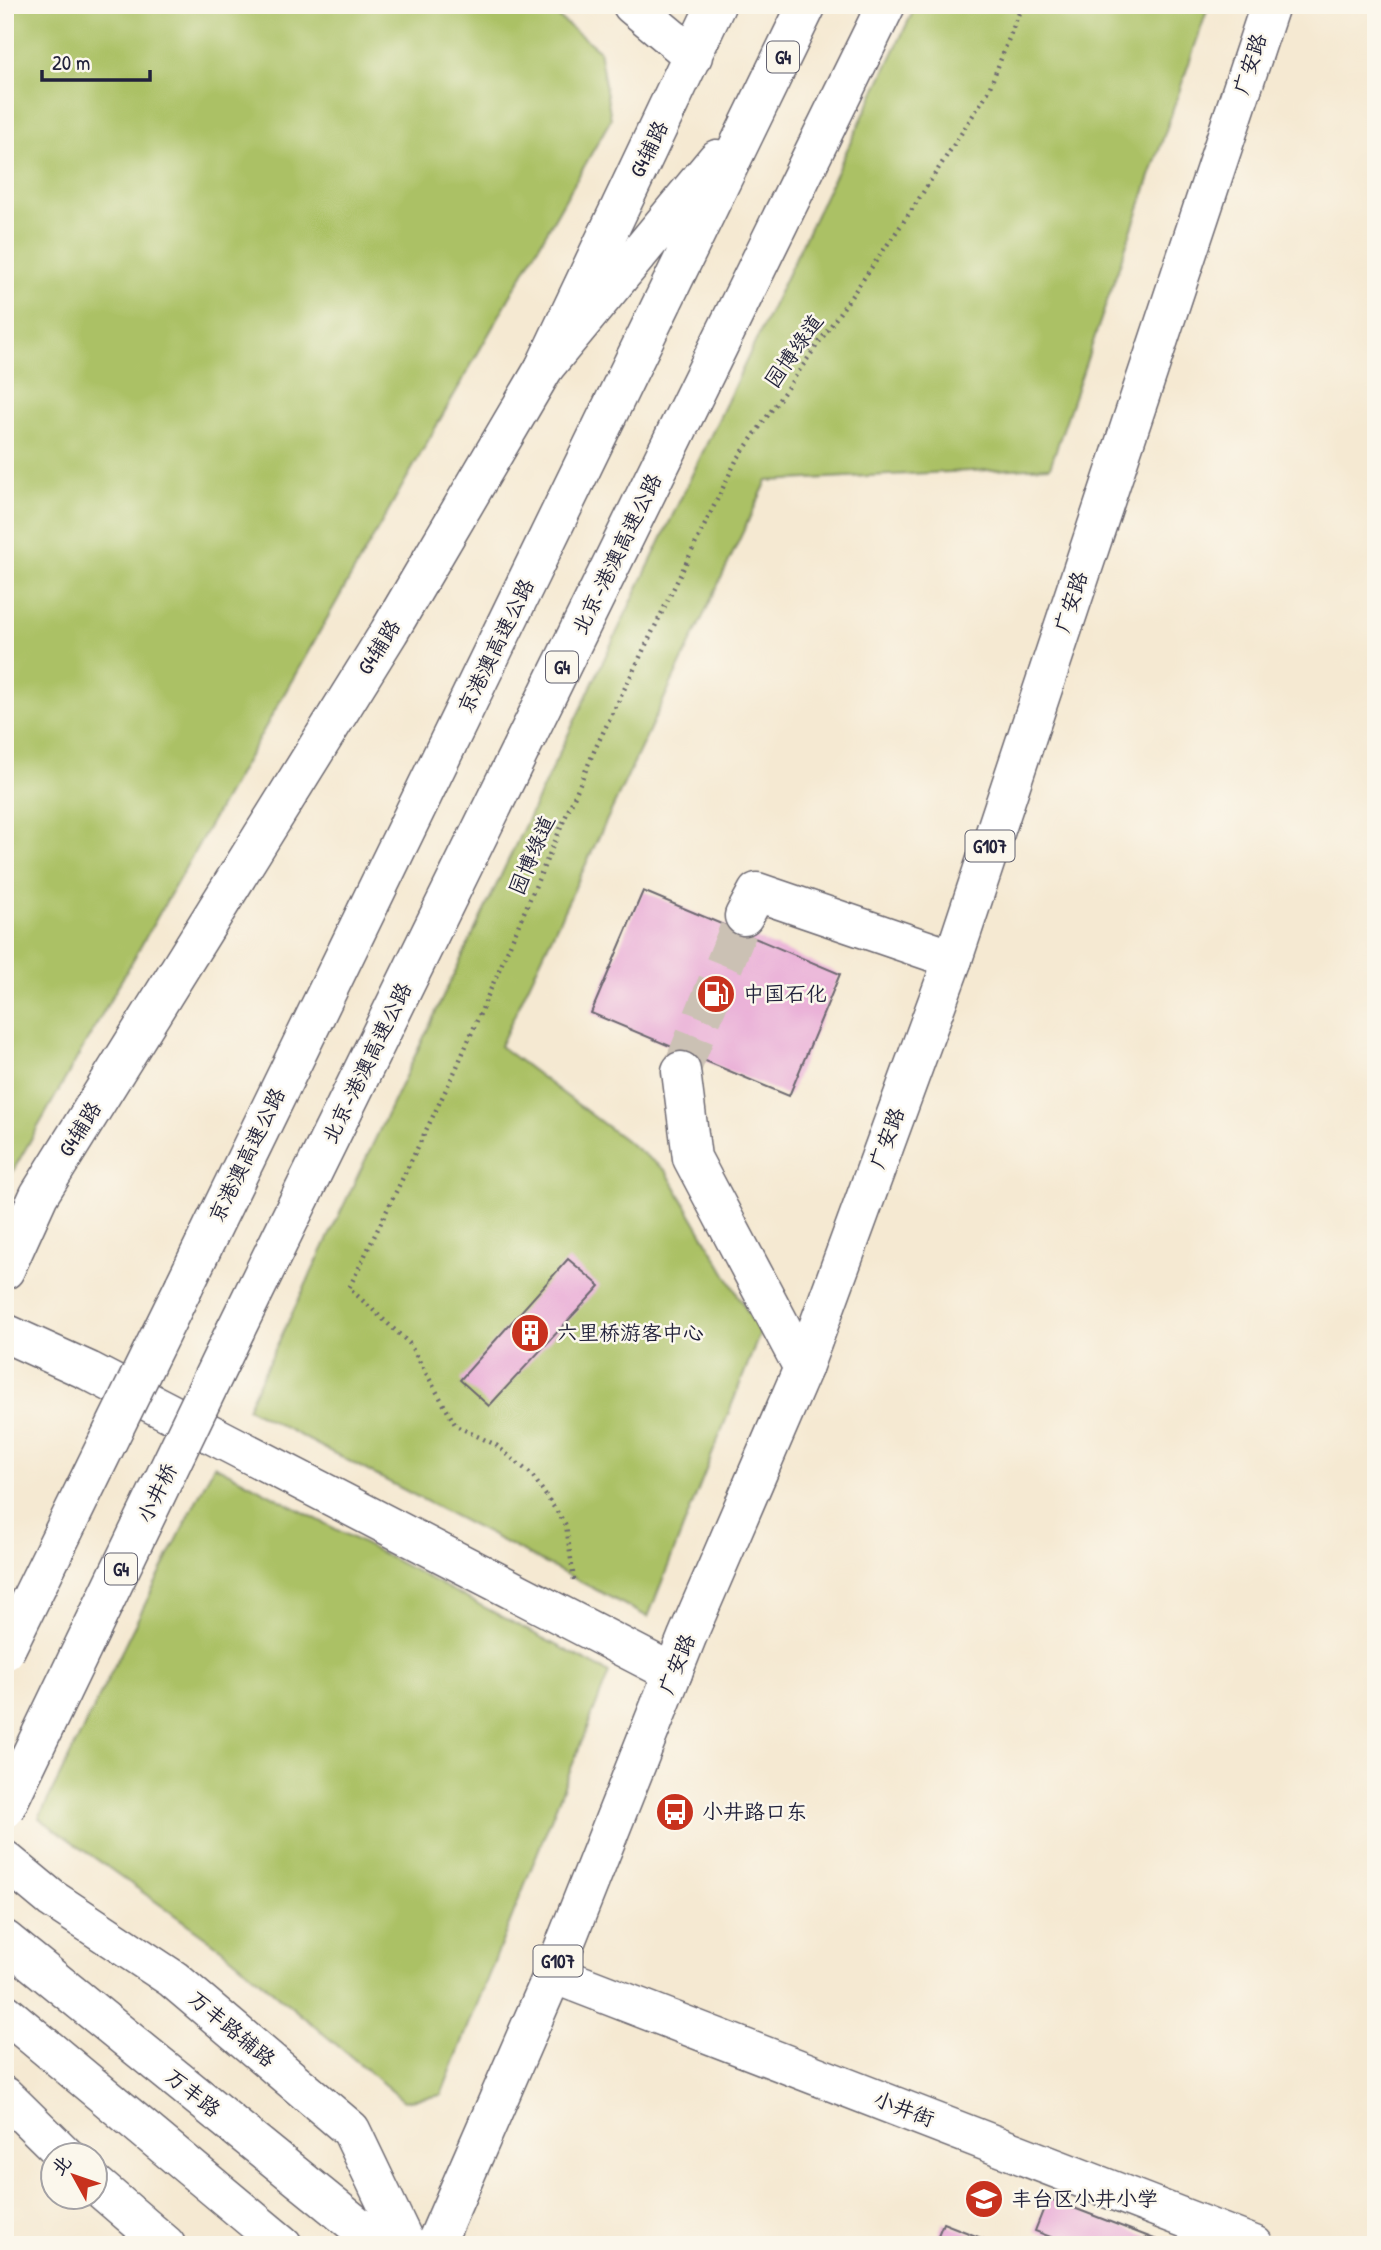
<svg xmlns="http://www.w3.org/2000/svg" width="1381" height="2250" font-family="'Patrick Hand','LXGW WenKai TC',sans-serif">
	<rect width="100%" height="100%" fill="#fbf7ec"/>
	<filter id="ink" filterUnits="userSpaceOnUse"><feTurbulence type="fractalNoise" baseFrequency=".0143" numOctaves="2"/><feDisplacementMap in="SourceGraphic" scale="14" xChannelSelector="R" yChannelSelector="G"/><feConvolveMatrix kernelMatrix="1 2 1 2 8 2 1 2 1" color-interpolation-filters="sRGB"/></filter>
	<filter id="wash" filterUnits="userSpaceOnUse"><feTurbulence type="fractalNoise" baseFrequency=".00686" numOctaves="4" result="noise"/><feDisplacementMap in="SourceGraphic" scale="28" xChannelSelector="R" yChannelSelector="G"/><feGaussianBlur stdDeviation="1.57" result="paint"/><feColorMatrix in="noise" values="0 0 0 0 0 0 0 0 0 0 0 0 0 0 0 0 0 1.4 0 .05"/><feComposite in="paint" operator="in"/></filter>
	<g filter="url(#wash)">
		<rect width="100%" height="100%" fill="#f5e9d2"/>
		<path fill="#abc165" stroke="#667250" stroke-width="2" d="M5 5H543L599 50 611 119 5 1185Z
			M916 5H1209L1050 467 767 481 500 1046 666 1171 760 1333 648 1617 247 1408Z
			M214 1465 609 1673 441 2095 404 2101 222 1949 39 1818Z"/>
		<g id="blocks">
			<path fill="#e7a4d4" d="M643 891 840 974 789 1096 591 1013Z
				M568 1259 600 1286 489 1406 460 1380Z
				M1048 2198 1170 2245H1071L1035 2231Z
				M943 2223 999 2245H934Z"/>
		</g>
	</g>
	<g filter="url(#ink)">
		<use href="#blocks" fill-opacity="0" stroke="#6c6870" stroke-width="2"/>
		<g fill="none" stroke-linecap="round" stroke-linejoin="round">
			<path stroke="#cbc1b4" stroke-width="38" stroke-dasharray="38 19" stroke-linecap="butt" d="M681 1071 744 916"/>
			<defs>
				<path id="minor" d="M632 5 693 56
					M744 916 757 892 953 959
					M681 1071 692 1158 803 1368
					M5 1270 39 1195 389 632 544 368 716 5
					M5 1333 89 1371 673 1673
					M5 1860 52 1899 173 1979 351 2130 406 2245
					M553 1974 1254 2245
					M5 2096 66 2156
					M94 2183 166 2245"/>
				<path id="major" d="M5 1940 381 2245
					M5 2013 283 2245"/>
				<path id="highway" d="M544 368 717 159
					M184 1286 807 5
					M236 1329 886 5
					M435 2245 553 1974 687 1637 803 1368 953 959 1270 5"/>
			</defs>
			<use href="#minor" stroke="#6c6870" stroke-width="41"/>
			<use href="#major" stroke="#6c6870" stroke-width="41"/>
			<use href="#highway" stroke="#6c6870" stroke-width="41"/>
			<path stroke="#6c6870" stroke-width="4.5" stroke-dasharray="2 5" stroke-linecap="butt" d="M574 1580 566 1525 532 1475 496 1445 456 1426 409 1343 349 1288 456 1069 595 749 736 461 911 211 988 92 1022 5"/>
			<use href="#minor" stroke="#fff" stroke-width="38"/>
			<use href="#major" stroke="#fff" stroke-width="38"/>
			<use href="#highway" stroke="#fff" stroke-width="38"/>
			<defs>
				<path id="highway-bridge" d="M5 1651 184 1286
					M5 1809 236 1329"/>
			</defs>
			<use href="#highway-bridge" stroke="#6c6870" stroke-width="41" stroke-linecap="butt"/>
			<use href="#highway-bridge" stroke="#fff" stroke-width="38"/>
		</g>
	</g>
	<defs>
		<symbol id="fuel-disc" viewBox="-11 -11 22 22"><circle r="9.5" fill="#c8321e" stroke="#fbf7ec"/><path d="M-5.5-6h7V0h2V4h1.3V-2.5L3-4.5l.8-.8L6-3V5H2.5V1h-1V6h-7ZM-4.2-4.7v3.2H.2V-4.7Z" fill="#fff"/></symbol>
		<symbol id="building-disc" viewBox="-11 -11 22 22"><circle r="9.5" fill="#c8321e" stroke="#fbf7ec"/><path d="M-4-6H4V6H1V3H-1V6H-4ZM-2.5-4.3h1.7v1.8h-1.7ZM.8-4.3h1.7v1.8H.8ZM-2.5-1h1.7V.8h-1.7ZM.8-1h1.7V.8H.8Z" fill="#fff"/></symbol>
		<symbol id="bus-disc" viewBox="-11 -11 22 22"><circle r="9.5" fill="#c8321e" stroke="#fbf7ec"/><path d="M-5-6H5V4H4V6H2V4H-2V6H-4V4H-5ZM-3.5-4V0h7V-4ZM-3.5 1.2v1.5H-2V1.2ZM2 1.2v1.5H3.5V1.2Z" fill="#fff"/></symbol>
		<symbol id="school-disc" viewBox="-11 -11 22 22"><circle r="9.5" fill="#c8321e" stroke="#fbf7ec"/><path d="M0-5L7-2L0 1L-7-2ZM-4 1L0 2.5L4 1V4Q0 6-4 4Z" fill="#fff"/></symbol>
	</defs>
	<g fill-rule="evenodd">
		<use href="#fuel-disc" x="694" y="972" width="44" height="44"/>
		<use href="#building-disc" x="508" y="1311" width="44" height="44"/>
		<use href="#bus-disc" x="653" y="1790" width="44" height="44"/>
		<use href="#school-disc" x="962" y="2177" width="44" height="44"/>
	</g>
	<g text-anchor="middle" stroke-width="5" stroke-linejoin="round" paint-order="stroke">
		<g fill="#fbf7ec" stroke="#636270" stroke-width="2">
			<rect x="767" y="41.5" width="32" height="31" rx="5"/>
			<rect x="546" y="651.5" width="32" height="31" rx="5"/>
			<rect x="965.5" y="830.5" width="49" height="31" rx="5"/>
			<rect x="105" y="1553.5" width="32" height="31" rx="5"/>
			<rect x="533.5" y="1945.5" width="49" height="31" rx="5"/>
		</g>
		<g font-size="19" font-weight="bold" fill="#22223b">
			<text x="783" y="64">G4</text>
			<text x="562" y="674">G4</text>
			<text x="990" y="853">G107</text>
			<text x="121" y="1576">G4</text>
			<text x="558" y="1968">G107</text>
		</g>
		<g font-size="21" fill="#22223b" stroke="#fbf7ec">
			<text transform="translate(1250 64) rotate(-72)" y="7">广安路</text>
			<text transform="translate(649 149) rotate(-64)" y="7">G4辅路</text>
			<text transform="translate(794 351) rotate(-55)" y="7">园博绿道</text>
			<text transform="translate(617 554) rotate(-64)" y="7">北京-港澳高速公路</text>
			<text transform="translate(1071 602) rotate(-72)" y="7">广安路</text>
			<text transform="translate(496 646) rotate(-64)" y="7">京港澳高速公路</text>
			<text transform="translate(379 647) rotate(-58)" y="7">G4辅路</text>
			<text transform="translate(532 855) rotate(-67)" y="7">园博绿道</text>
			<text transform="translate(367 1063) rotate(-64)" y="7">北京-港澳高速公路</text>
			<text transform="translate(80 1129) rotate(-58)" y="7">G4辅路</text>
			<text transform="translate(887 1138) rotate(-70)" y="7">广安路</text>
			<text transform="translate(247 1155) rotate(-64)" y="7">京港澳高速公路</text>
			<text transform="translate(157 1493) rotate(-64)" y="7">小井桥</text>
			<text transform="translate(677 1664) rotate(-68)" y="7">广安路</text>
			<text transform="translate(232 2029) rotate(40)" y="7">万丰路辅路</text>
			<text transform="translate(193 2093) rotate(39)" y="7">万丰路</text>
			<text transform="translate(904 2109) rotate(21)" y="7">小井街</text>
		</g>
		<g font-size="21" fill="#22223b" stroke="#fbf7ec" text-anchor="start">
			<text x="743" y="1001">中国石化</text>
			<text x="557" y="1340">六里桥游客中心</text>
			<text x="702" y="1819">小井路口东</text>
			<text x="1011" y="2206">丰台区小井小学</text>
		</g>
	</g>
	<rect width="1381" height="2250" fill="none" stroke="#fbf7ec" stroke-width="28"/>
	<g transform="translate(74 2176) rotate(310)"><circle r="33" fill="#fbf7ec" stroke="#a4a2a5" stroke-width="2"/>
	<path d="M0-5L12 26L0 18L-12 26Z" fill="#c8321e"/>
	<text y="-10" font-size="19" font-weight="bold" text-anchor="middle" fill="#22223b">北</text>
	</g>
	<path d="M42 70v10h108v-10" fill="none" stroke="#22223b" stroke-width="3.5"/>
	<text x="52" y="70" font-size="21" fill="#22223b" stroke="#fbf7ec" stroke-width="5" paint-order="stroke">20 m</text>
</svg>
